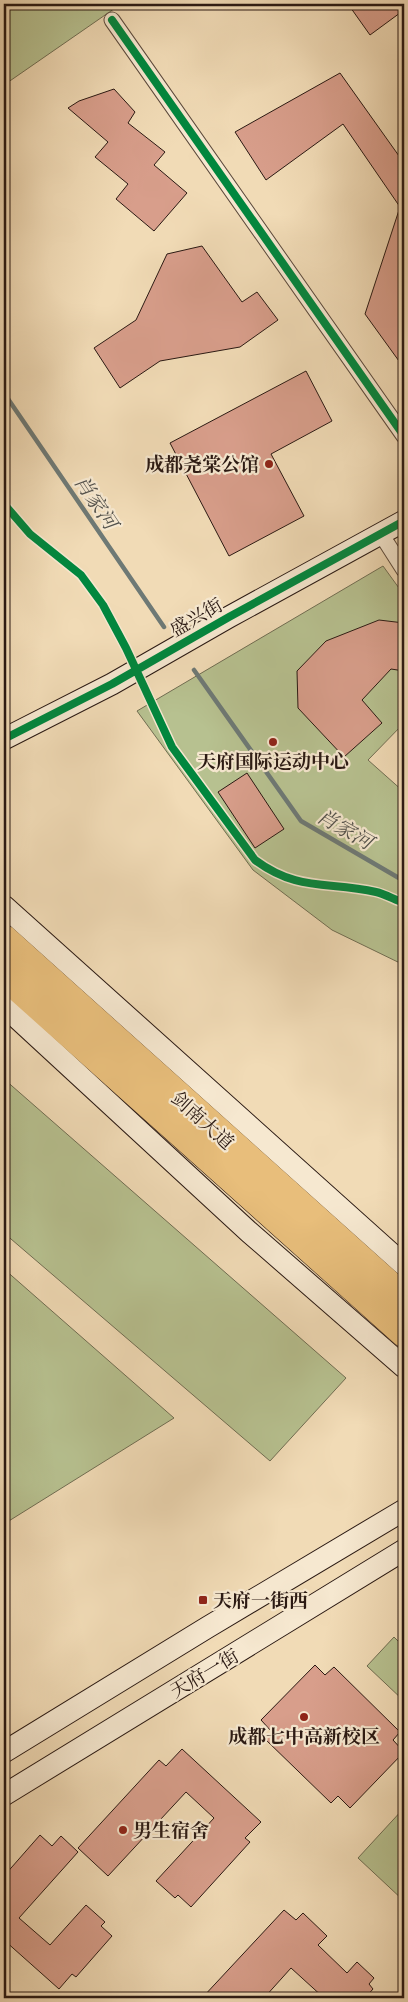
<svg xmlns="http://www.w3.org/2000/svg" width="408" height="2002" font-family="'IM FELL French Canon','Noto Serif SC',serif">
	<rect width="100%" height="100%" fill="#f1dbb6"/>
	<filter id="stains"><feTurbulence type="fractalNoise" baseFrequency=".004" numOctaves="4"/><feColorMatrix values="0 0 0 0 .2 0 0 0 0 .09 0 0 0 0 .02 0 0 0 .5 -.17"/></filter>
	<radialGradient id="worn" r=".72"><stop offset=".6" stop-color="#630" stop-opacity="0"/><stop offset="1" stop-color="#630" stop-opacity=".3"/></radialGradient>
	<path fill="#b7c190" stroke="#706d52" d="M4 4H121L4 85Z
		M383 566 404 595V723L368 760 404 792V965L332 930 253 870 137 711Z
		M4 1079 346 1378 270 1461 4 1233Z
		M4 1269 174 1418 4 1524Z
		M394 1637 404 1647V1701L367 1666Z
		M404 1808V1901L358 1858Z"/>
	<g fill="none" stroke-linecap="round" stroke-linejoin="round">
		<path stroke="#6e7975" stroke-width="4.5" d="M4 393 164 627
			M194 670 301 821 404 881"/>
	</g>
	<path fill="#d89e8b" stroke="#2a1913" d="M348 4H404V10L370 35Z
		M340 73 404 163V368L365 314 400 207 343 124 266 180 235 132Z
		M114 89 135 112 128 123 165 152 154 165 187 193 154 231 116 199 128 184 95 157 108 142 68 108 79 101Z
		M202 246 242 302 257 292 278 320 240 347 160 361 120 388 94 348 136 320 167 254Z
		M306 371 332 421 271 454 304 516 229 556 170 443Z
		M379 620 404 623V671L391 669 362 700 382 723 344 757 298 708 297 671 326 641Z
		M247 773 284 829 255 848 218 792Z
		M315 1665 325 1675 334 1667 400 1732 393 1740 404 1752 350 1808 338 1796 331 1803 265 1739 272 1732 261 1720Z
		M182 1749 261 1822 245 1838 250 1842 191 1907 178 1895 175 1898 156 1881 214 1818 186 1792 108 1876 78 1848 159 1760 166 1766Z
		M40 1835 52 1846 61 1836 78 1852 19 1918 50 1945 86 1905 105 1922 101 1926 112 1936 76 1977 72 1974 59 1989 4 1940V1876Z
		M284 1910 296 1920 303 1913 327 1936 318 1945 347 1973 357 1962 374 1978 369 1984 373 1989 365 1998H324L291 1968 264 1998H202Z"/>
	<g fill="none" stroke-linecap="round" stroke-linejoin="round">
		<defs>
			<path id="street" d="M112 20 404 436
				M381 534 404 570"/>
			<path id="secondary" d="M4 739 112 684 229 617 404 521
				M4 906 404 1265
				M4 1006 249 1232 404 1367
				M4 1752 208 1627 404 1510
				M4 1795 404 1550"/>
			<path id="highway" d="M4 939 404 1298
				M4 975 404 1333"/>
		</defs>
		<use href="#street" stroke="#5c4a3c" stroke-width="17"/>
		<use href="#secondary" stroke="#2a1913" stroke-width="23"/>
		<use href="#highway" stroke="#2a1913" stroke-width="29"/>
		<use href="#street" stroke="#f6e8d0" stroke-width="15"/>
		<use href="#secondary" stroke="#f6e8d0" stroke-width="21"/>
		<use href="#highway" stroke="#e8be7b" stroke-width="28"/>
		<defs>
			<path id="cycleway" d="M112 20 404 436
				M4 504 30 534 81 575 103 605 126 648 172 747 255 860C298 892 328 881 376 892 385 894 395 900 404 903
				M4 739 112 684 229 617 404 521"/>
		</defs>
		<use href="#cycleway" stroke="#f6e8d0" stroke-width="11"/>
		<use href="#cycleway" stroke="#00873e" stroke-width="8"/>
	</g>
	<g fill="#8f2418" stroke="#f6e8d0" stroke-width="2">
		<circle cx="269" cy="464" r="5"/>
		<circle cx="273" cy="742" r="5"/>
		<rect x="198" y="1595" width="10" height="10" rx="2.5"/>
		<circle cx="304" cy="1717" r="5"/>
		<circle cx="123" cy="1830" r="5"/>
	</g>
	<g text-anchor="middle" stroke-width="4.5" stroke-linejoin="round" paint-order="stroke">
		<g font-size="19" font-weight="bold" fill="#2a1913" stroke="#f6e8d0">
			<text x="259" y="471" text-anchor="end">成都尧棠公馆</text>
			<text x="273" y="768">天府国际运动中心</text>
			<text x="213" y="1607" text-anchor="start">天府一街西</text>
			<text x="304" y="1743">成都七中高新校区</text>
			<text x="133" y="1837" text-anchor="start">男生宿舍</text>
		</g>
		<g font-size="19" fill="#2a1913" stroke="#f6e8d0">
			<text transform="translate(196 617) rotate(-30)" y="7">盛兴街</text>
			<text transform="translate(203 1120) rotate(42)" y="7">剑南大道</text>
			<text transform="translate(204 1673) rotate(-31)" y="7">天府一街</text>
		</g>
		<g font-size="20" font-style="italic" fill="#52514c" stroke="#f6e8d0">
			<text transform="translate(96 502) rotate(56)" y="7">肖家河</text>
			<text transform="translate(345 829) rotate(30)" y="7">肖家河</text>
		</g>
	</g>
	<rect width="408" height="2002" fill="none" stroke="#f1dbb6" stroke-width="20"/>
	<rect x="5" y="5" width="398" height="1992" fill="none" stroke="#2a1913" stroke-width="2.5"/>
	<rect x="10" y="10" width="388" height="1982" fill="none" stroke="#2a1913"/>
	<rect width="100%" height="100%" filter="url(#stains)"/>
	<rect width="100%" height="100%" fill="url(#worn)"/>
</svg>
